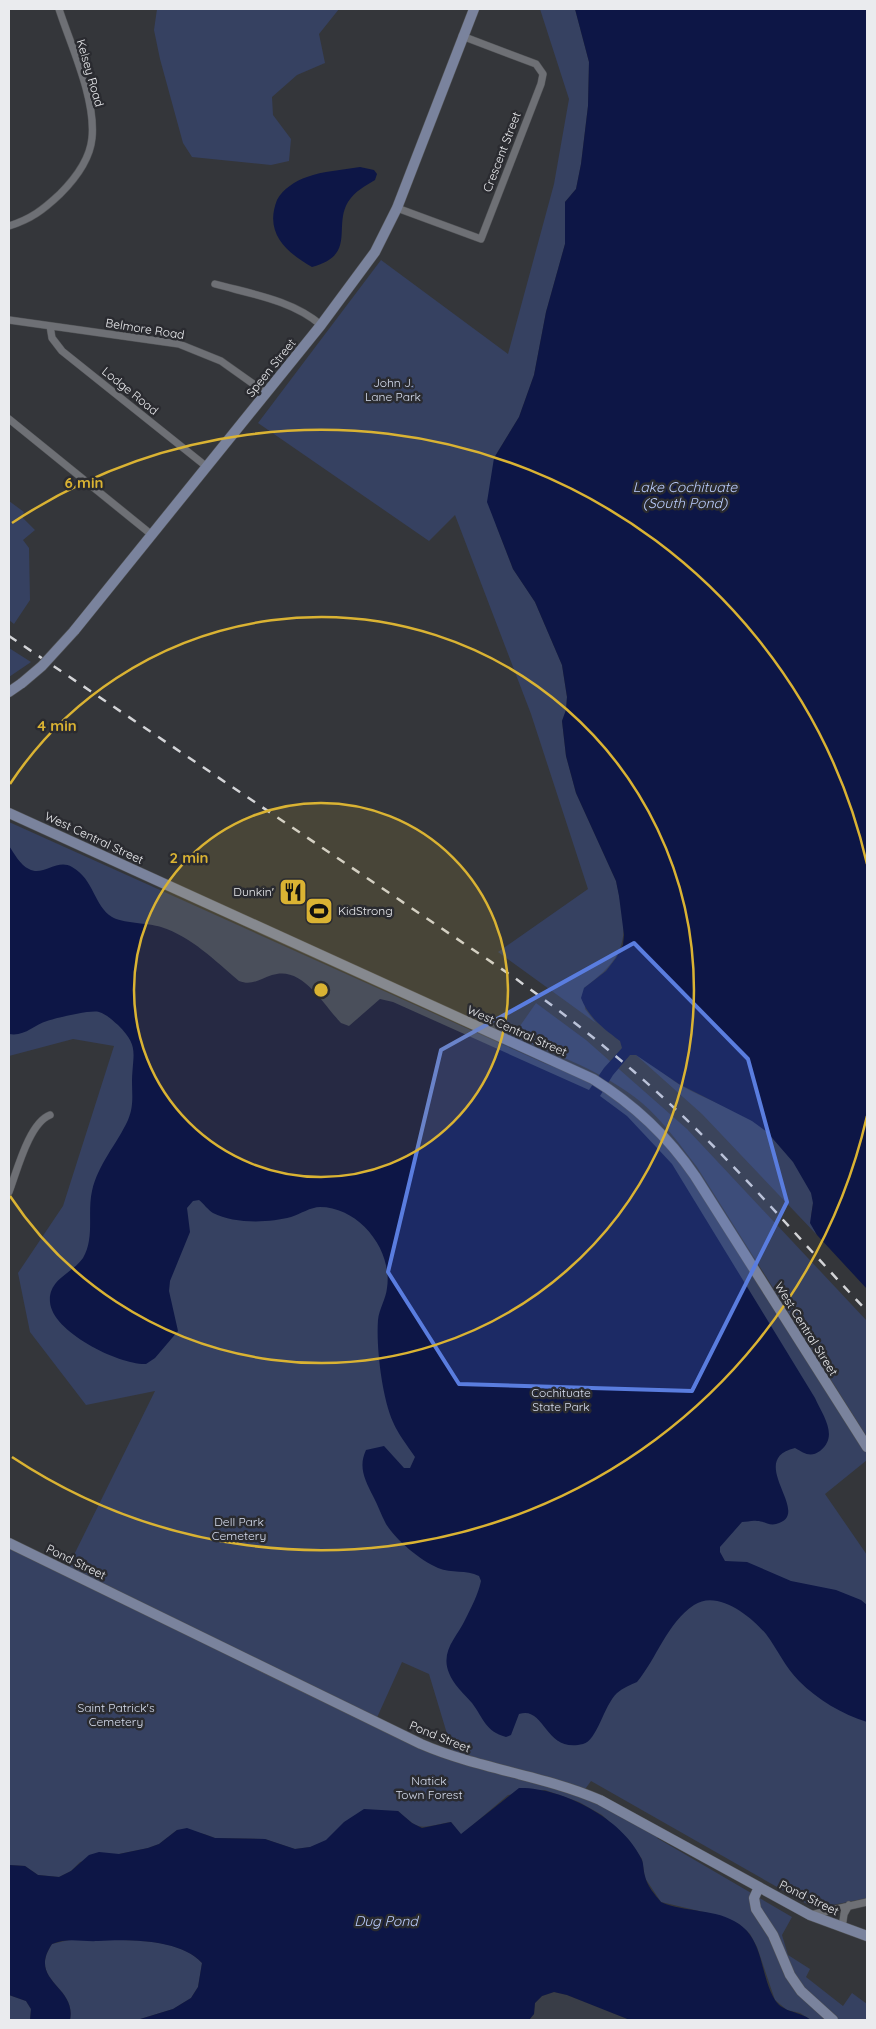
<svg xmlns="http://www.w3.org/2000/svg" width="876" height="2029" font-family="Quicksand,sans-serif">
	<rect width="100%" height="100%" fill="#34363a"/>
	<path fill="#393d47" d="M554 1992 567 1995 630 2020H529L534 2014 535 2003 542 1996Z"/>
	<path fill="#364161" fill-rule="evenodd" d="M157 9H339L319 34 325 63 297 75 272 97 273 115 291 139 289 161 271 165 192 157 183 143 160 59 154 30Z
		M540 9H575L589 62 588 106 581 164 576 189 565 202V244L546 312 534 375 519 417 494 458 496 525 513 569 535 602 562 665 567 697 566 710 562 721 566 756 576 793 616 881C628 935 631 953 584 988L585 1009 596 1023 498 952 588 889 531 714 455 515 429 541 258 423 381 260 508 354 554 184 569 99Z
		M9 501 24 512 22 517 35 530 23 540 29 548 30 600 14 624 9 620Z
		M9 648 31 662 9 677Z
		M9 822 546 1064 603 1085 669 1140 867 1447V1460L825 1494 867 1555V1898L823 1907 807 1904 591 1781 583 1792 661 1832 657 1838 792 1917 782 1935 788 1955 810 1969 806 1977 843 2006 852 1993 867 2004V2020H811L800 2013 787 2010 775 2000 757 1947 750 1934 739 1924 716 1915 661 1902 645 1878 642 1859 628 1839 602 1815 579 1802 545 1790 508 1795 461 1835 451 1822C420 1827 422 1833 398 1811L311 1847 295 1849 265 1839 215 1838 204 1834 177 1830 159 1844 148 1848 80 1862 71 1871 59 1877 38 1875 25 1866 9 1865V1543L66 1571 155 1391 86 1405 30 1332 18 1273 63 1206 114 1046 73 1039 9 1056ZM402 1662 429 1674 454 1757 375 1722Z
		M536 1003 586 1040 687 1129 867 1321V1437L697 1167C680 1145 664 1122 642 1103 605 1072 557 1055 513 1036Z
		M636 1055C652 1061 665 1076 680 1085 703 1098 730 1107 753 1121 777 1136 800 1165 811 1191 818 1208 804 1213 817 1235L702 1114Z
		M73 1939C110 1942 175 1933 202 1963L198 1987 191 1998 173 2009 137 2020H70C77 1986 27 1981 52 1944Z
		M9 1995 26 2001 31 2009 30 2020H9Z"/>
	<path fill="#0d1646" d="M575 9H867V1289L817 1235 810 1223 813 1203 811 1193 793 1162 767 1132 752 1121 679 1084 636 1055H630L613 1075 600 1096 627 1116 672 1164 815 1398C823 1416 839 1436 820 1451 810 1458 804 1453 795 1448 744 1460 815 1515 776 1524 769 1526 764 1521 757 1521 752 1520 747 1522 742 1522L720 1547V1552L725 1561 747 1562 791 1581 836 1590 861 1600 867 1605V1722C842 1714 818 1700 799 1681 785 1667 778 1650 766 1634 751 1616 717 1589 694 1605 667 1623 657 1658 637 1682 630 1685 623 1688 617 1693 604 1705 597 1741 583 1744 545 1754 545 1705 519 1714L511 1735 506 1737C485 1731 484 1719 472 1703 464 1694 453 1684 449 1673 440 1651 457 1637 465 1620 471 1608 478 1595 481 1581L479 1576C466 1569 452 1574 438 1568 420 1560 397 1541 386 1524 381 1515 378 1505 373 1496 365 1480 358 1467 366 1450L384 1446 404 1468H410L415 1457C407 1445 398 1434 393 1422 382 1397 376 1347 378 1320 379 1309 386 1299 387 1288 393 1250 359 1207 320 1207 311 1207 300 1214 291 1217 269 1223 234 1224 213 1213 208 1210 204 1204 199 1200L193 1201 187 1208 190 1232 170 1281 169 1291 178 1331 155 1358 146 1364C119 1365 52 1332 50 1302 48 1279 73 1273 83 1258 95 1238 87 1213 92 1191 98 1164 117 1144 128 1120 134 1106 132 1095 132 1080 133 1052 139 1046 118 1025 112 1020 106 1014 99 1012 92 1009 56 1018 47 1021 34 1025 24 1037 9 1034V846C14 853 20 865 29 869 43 877 57 858 72 867 94 879 94 906 112 917 121 923 148 923 161 927 192 937 214 960 239 981 252 986 260 979 272 975 302 965 323 1004 341 1023L349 1026 380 999 393 1002 589 1090 604 1068 622 1048 620 1041C603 1028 589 1018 581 998L584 988 606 971 616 958 623 945 624 935 619 896 616 881 576 793 566 756 562 721 566 710 567 697 562 665 535 602 513 569 487 502 494 458 519 417 534 375 546 312 565 244V202L576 189 581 164 588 106 589 62Z
		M360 167 374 170 377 174 375 180C365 186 355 191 348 202 333 227 357 255 312 267 286 252 264 233 277 200 282 190 296 180 307 177 323 171 342 170 360 167Z
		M519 1788C561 1787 622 1818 641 1858 644 1863 643 1870 645 1876 647 1886 655 1895 661 1902 685 1913 716 1908 739 1924 764 1941 760 1976 775 2000 783 2013 800 2011 811 2020H630L567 1995 554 1992 542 1996 535 2003 534 2014 529 2020H137L173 2009 191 1998 198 1987 202 1963C181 1939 128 1939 98 1941 82 1942 68 1937 52 1944 27 1981 77 1986 70 2020H30L31 2009 26 2001 9 1995V1865L25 1866 38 1875 59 1877 71 1871 89 1855 99 1852 119 1854 148 1848 159 1844 177 1830 187 1828 215 1838 265 1839 295 1849 310 1847 326 1840 344 1822 364 1809 398 1811 412 1823 422 1828 451 1822 461 1834Z"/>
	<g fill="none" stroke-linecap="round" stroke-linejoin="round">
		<defs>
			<path id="street" d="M397 208 481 239 541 84 543 74 536 64 462 36
				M9 226C31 219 43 210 60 194 74 180 90 159 92 138 96 99 71 46 59 9
				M215 284C251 294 292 300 321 325
				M9 320 179 344 221 361 266 393
				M50 326 52 338 62 351 207 467
				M9 419 152 535
				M9 1192C17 1171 29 1123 50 1115
				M810 1915 867 1902
				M842 1928 844 1914 849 1905"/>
			<path id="secondary" d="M74 631 321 325 375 252 397 208 474 9
				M9 692 22 683
				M9 813 593 1079C635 1105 667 1135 695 1176L867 1447
				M9 1543 421 1744C479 1769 542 1775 600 1800L810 1915 867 1936
				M759 1887 754 1898 756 1909 773 1935 790 1975 801 1991 833 2020"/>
		</defs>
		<use href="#street" stroke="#515356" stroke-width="8"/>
		<use href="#secondary" stroke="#515356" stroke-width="11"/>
		<use href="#street" stroke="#6e7075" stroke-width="7"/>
		<use href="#secondary" stroke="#7a839d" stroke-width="10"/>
		<path stroke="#d3d4d7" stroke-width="2.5" stroke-dasharray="9 9" stroke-linecap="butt" d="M9 636 512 976C576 1022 637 1071 693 1126 754 1185 809 1250 867 1311"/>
		<defs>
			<path id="secondary-bridge" d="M22 683 42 666 74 631"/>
		</defs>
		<use href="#secondary-bridge" stroke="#515356" stroke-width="11" stroke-linecap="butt"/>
		<use href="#secondary-bridge" stroke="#7a839d" stroke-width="10"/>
	</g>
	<path fill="#5a7ddf" fill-opacity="0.2" stroke="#5a7ddf" stroke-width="4" stroke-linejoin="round" d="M634 943 748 1059 787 1202 692 1391 459 1384 388 1272 441 1050Z"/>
	<circle cx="321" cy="990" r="187" fill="#dab333" fill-opacity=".12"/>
	<g fill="none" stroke="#dab333" stroke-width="2.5">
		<circle cx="321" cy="990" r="187"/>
		<path d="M10 784A373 373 0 1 1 10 1196"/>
		<path d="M867 1116A560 560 0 0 1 12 1457M12 523A560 560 0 0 1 867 864"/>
	</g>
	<defs>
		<symbol id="restaurant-square" viewBox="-11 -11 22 22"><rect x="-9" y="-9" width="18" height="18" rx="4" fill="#dab333" stroke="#2a2b30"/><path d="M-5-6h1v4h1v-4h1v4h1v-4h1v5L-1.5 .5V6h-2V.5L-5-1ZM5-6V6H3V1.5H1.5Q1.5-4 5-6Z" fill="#111"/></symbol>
		<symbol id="stadium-square" viewBox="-11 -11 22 22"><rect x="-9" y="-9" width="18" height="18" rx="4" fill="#dab333" stroke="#2a2b30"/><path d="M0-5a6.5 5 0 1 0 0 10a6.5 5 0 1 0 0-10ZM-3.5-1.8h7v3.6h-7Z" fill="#111"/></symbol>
	</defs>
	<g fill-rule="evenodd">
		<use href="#restaurant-square" x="277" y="876" width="32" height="32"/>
		<use href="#stadium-square" x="303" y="895" width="32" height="32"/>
	</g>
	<g text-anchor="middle" stroke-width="5" stroke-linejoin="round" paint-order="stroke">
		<g font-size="12" fill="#eaebee" stroke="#2a2b30">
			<text transform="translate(90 73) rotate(74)" y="4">Kelsey Road</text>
			<text transform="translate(502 152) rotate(-69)" y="4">Crescent Street</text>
			<text transform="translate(145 329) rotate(9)" y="4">Belmore Road</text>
			<text transform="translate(271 368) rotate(-51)" y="4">Speen Street</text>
			<text transform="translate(130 391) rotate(39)" y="4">Lodge Road</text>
			<text transform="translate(94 838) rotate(25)" y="4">West Central Street</text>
			<text transform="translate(517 1031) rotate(24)" y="4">West Central Street</text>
			<text transform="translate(806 1329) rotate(58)" y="4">West Central Street</text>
			<text transform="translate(76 1562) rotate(26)" y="4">Pond Street</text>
			<text transform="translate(440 1737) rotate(22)" y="4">Pond Street</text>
			<text transform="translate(809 1898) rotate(26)" y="4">Pond Street</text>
		</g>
		<g font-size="12" fill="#d8dff0" stroke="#2a2b30">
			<text x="393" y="387">John J.<tspan x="393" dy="14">Lane Park</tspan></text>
			<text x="561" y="1397">Cochituate<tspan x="561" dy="14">State Park</tspan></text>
			<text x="239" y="1526">Dell Park<tspan x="239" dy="14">Cemetery</tspan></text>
			<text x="116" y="1712">Saint Patrick's<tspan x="116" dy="14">Cemetery</tspan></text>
			<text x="429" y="1785">Natick<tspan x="429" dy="14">Town Forest</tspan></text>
		</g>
		<g font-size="12" fill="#eaebee" stroke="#2a2b30" text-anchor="end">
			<text x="274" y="896">Dunkin'</text>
			<text x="338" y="915" text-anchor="start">KidStrong</text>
		</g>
		<g font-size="14" font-style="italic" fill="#bcceff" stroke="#2a2b30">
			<text x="685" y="492">Lake Cochituate<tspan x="685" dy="16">(South Pond)</tspan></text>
			<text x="386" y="1926">Dug Pond</text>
		</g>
	</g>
	<circle cx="321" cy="990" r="8" fill="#dab333" stroke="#2a2b30" stroke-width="2.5"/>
	<g font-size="15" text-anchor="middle" font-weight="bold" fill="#dab333" stroke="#2a2b30" stroke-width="5" stroke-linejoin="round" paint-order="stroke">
		<text x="84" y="488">6 min</text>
		<text x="57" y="731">4 min</text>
		<text x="189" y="863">2 min</text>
	</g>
	<rect width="876" height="2029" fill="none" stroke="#eaebee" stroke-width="20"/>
</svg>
